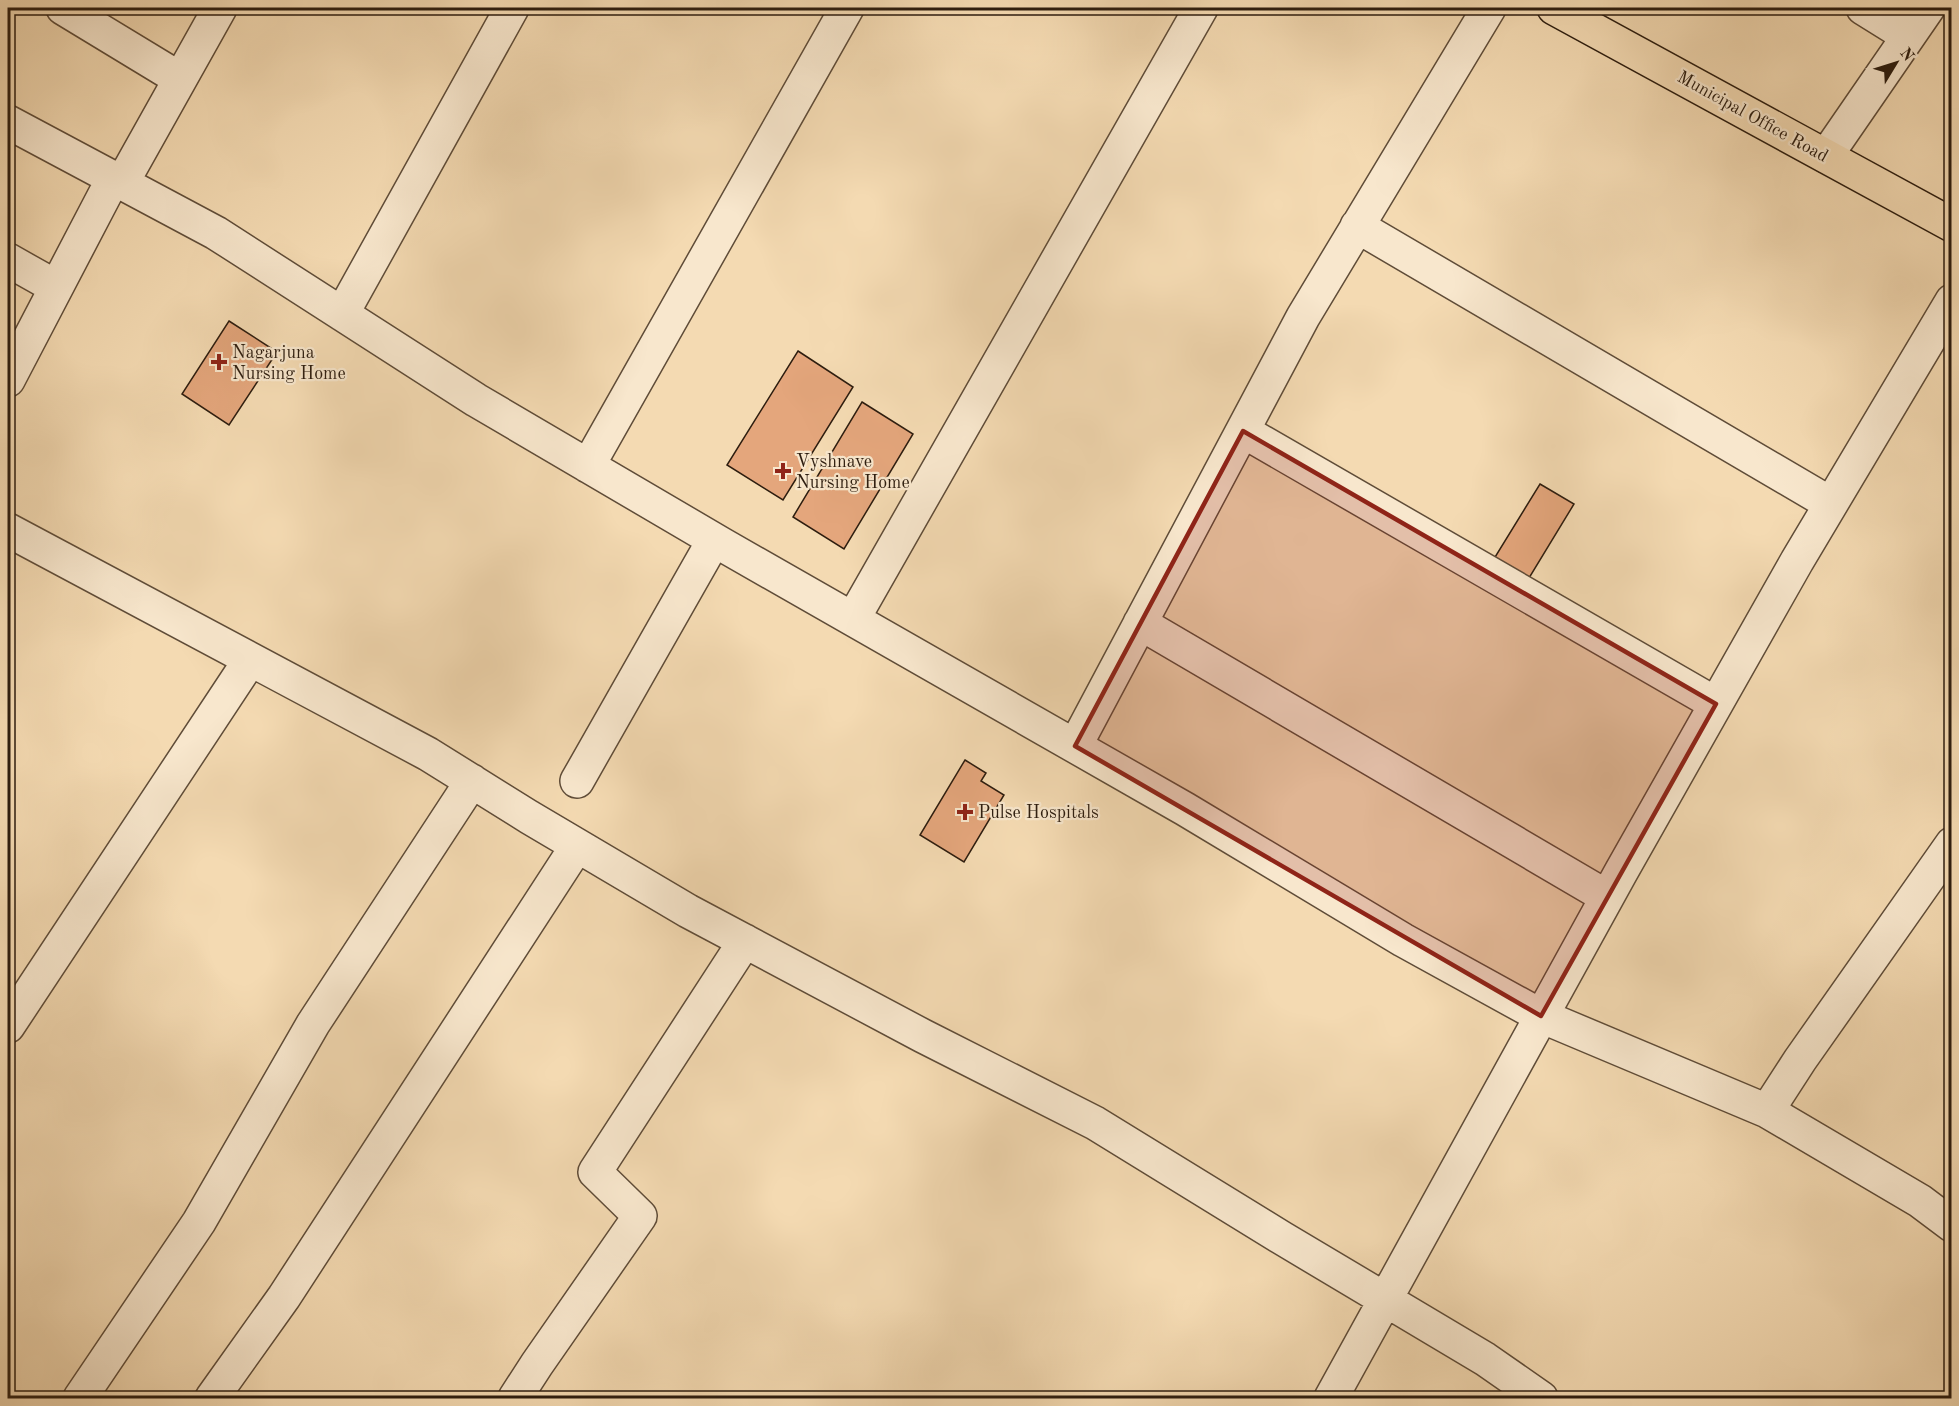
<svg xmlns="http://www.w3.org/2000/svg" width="1959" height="1406" font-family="'Old Standard TT',serif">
	<rect width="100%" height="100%" fill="#f4dab2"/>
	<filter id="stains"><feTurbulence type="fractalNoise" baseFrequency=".00333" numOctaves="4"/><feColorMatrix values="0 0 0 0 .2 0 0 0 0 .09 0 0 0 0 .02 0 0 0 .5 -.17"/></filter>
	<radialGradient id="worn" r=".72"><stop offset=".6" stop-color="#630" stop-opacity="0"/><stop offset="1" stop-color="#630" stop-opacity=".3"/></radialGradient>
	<path fill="#e4a67c" stroke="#2d1d0f" stroke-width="1.5" d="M229 321 277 352 229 425 182 394Z
		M798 351 853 387 783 500 727 465Z
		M862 402 913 434 844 549 793 517Z
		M1540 484 1574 504 1526 583 1492 562Z
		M965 760 986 773 981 781 1004 795 964 862 920 835Z"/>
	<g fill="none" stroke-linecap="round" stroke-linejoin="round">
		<defs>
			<path id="minor" d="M63 8 180 79
				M1863 8 1908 36
				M8 122 216 233 476 400 723 545 1185 809 1403 940 1541 1016 1767 1111 1920 1201 1952 1225
				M1826 156 1928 8
				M122 183 220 8
				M1357 226 1831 504
				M8 260 56 287
				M342 314 512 8
				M8 380 113 179
				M1243 431 1716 704
				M588 466 847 8
				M8 530 428 754 529 817 688 911 923 1036 1095 1123 1282 1238 1485 1359 1541 1398
				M853 619 1201 8
				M1140 623 1607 897
				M1075 746 1303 317 1489 8
				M577 781 714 540
				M8 1026 250 660
				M1767 1111 1800 1060 1952 844
				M80 1398 199 1222 313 1024 472 781
				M212 1398 284 1297 577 846
				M515 1398 537 1364 640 1216 595 1172 745 941
				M1331 1398 1621 872 1797 561 1952 301"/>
			<path id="primary" d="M1554 8 1952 225"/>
		</defs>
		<use href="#minor" stroke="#5f4c38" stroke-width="36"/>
		<use href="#primary" stroke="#2d1d0f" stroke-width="36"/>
		<use href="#minor" stroke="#f8e7cd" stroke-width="33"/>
		<use href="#primary" stroke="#f4dab2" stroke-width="33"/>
	</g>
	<path fill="#8f2418" fill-opacity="0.2" stroke="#8f2418" stroke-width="4.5" stroke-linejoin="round" d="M1243 431 1716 704 1541 1016 1075 746Z"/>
	<g fill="#8f2418" stroke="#f8e7cd" stroke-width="2">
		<path d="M216 353h6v6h6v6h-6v6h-6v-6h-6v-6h6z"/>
		<path d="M780 462h6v6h6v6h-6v6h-6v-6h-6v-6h6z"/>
		<path d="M962 803h6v6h6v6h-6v6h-6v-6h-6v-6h6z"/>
	</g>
	<g text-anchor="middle" stroke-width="4.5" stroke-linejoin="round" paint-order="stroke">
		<g font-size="18" fill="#2d1d0f" stroke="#f8e7cd">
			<text transform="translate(1753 116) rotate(29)" y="6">Municipal Office Road</text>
		</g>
		<g font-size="18" fill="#2d1d0f" stroke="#f8e7cd" text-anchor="start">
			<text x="232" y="358">Nagarjuna<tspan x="232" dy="21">Nursing Home</tspan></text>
			<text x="796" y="467">Vyshnave<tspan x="796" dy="21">Nursing Home</tspan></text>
			<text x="978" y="818">Pulse Hospitals</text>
		</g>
	</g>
	<rect width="1959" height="1406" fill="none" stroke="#f4dab2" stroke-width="30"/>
	<rect x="9" y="9" width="1941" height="1388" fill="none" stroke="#2d1d0f" stroke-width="3"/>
	<rect x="15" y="15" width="1929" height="1376" fill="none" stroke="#2d1d0f" stroke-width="1.5"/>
	<g transform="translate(1896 63) rotate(52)" stroke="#f8e7cd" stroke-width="4.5" paint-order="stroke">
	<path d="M0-4.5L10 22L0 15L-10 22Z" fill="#2d1d0f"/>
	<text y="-9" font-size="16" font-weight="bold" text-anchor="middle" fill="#2d1d0f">N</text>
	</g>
	<rect width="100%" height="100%" filter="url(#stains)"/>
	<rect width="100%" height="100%" fill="url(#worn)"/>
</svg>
